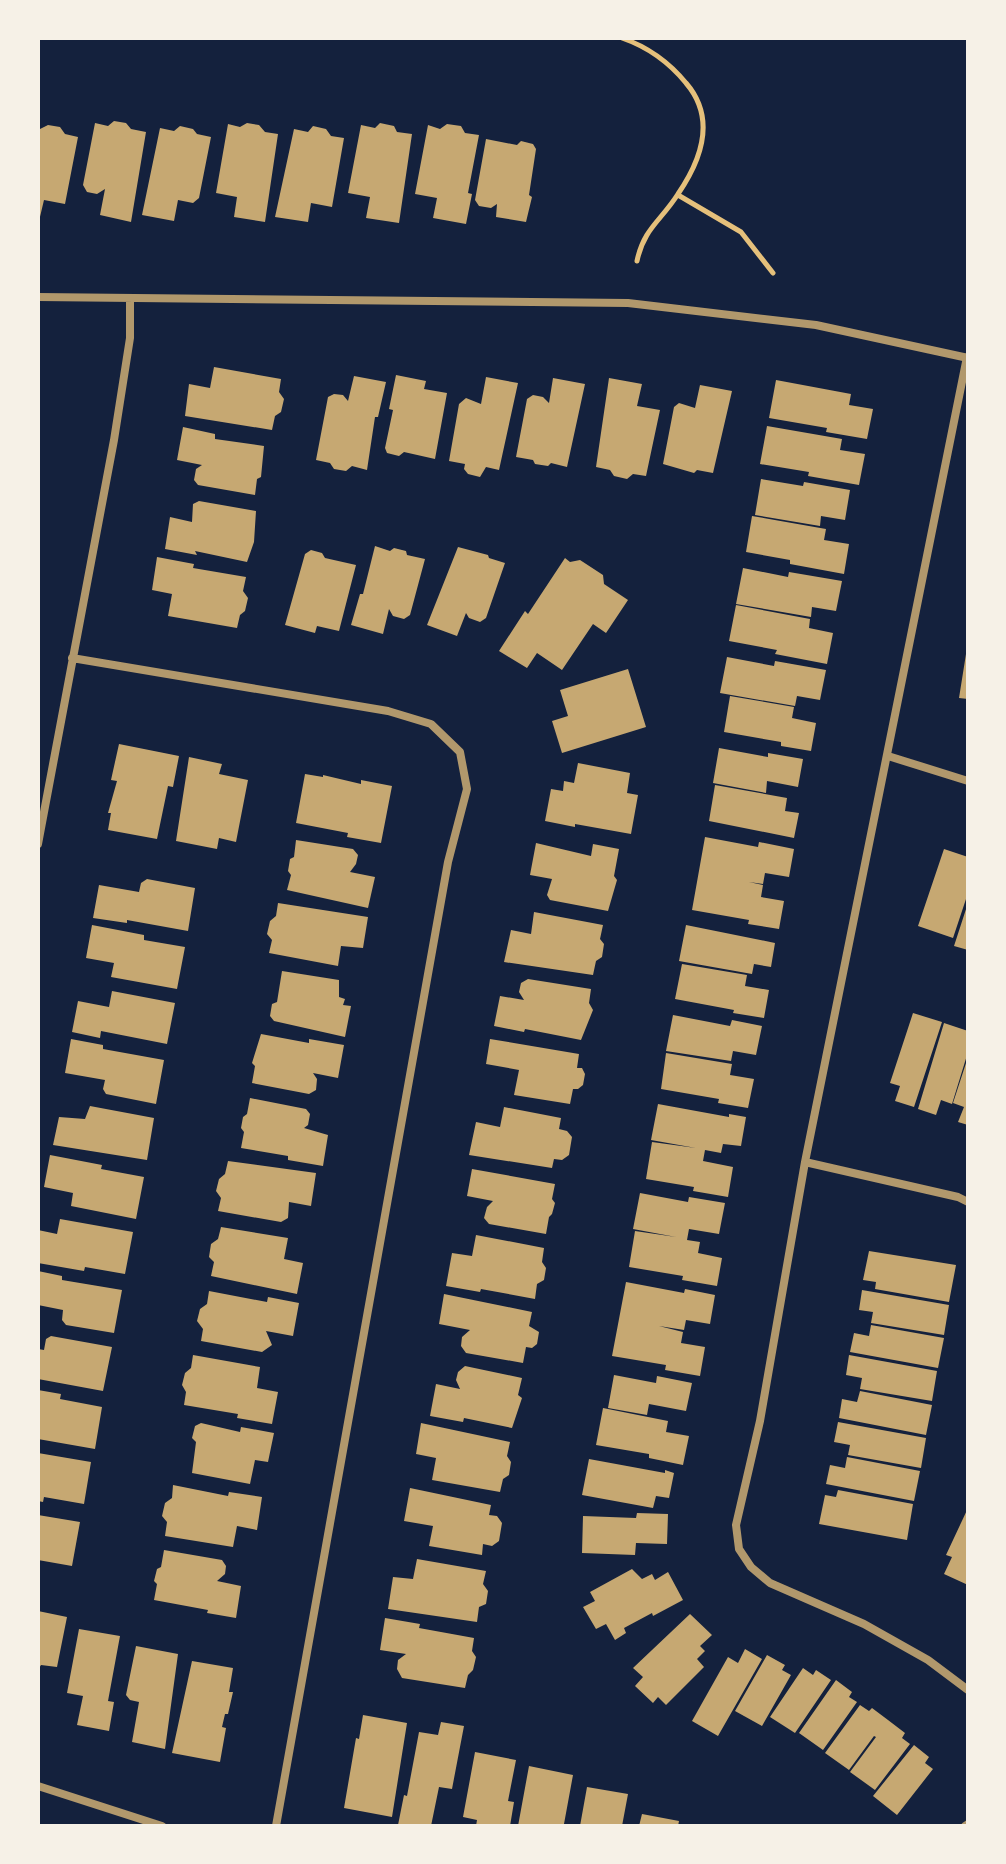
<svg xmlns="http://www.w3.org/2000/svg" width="1006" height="1864" font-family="Montserrat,sans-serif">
	<rect width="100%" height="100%" fill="#14213d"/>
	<path fill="#c6a872" d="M114 121 126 123 131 129 146 132 131 222 100 215 105 189 97 194 87 192 83 185 95 123 108 126Z
		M247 123 259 125 265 132 278 134 265 222 234 217 237 197 216 193 228 124 240 127Z
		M380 123 394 126 397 132 412 134 399 223 366 218 370 197 348 193 361 125 375 128Z
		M447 124 461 126 465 133 479 135 468 193 472 194 466 224 433 218 437 198 415 194 428 125 440 129Z
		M48 125 60 127 65 134 78 137 65 204 44 200 39 221 38 130Z
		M180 126 193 129 197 134 211 137 199 198 193 203 178 200 174 221 142 215 160 128 174 131Z
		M313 126 326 129 331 136 344 138 332 207 311 203 308 222 275 217 294 129 308 132Z
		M486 139 517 145 521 141 533 144 536 149 529 195 532 197 526 222 496 217 497 204 491 208 479 206 475 200Z
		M214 367 281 379 279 392 284 399 281 412 275 416 272 430 185 416 189 384 210 388Z
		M396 375 426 381 424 389 447 393 435 459 404 452 399 456 387 453 385 448 393 410 389 409Z
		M354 376 386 382 378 417H375L367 470 352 466 346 471 334 469 330 463 316 460 328 397 334 394 343 395 348 401Z
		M486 377 518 383 499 470 486 467 480 477 468 474 464 469 465 464 449 461 459 404 466 398 481 404Z
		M553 378 585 384 567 467 551 463 548 466 535 464 533 460 516 457 527 399 533 395 543 397 549 403Z
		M609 378 642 384 637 406 660 410 646 476 633 474 627 479 614 476 610 470 596 467Z
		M776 380 851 394 849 405 873 409 867 439 826 432 827 428 769 418Z
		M700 385 732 391 713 473 697 470 694 473 663 464 674 407 679 403 695 408Z
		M767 426 842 439 840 450 865 454 859 485 808 476 809 472 760 464Z
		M183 427 215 434V439L264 446 261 477 257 479 255 495 198 485 194 480 196 469 202 465 177 460Z
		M761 479 803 486 804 482 850 490 845 520 821 516 820 526 755 515Z
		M199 501 256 511 254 542 247 562 195 551 197 555 165 549 170 517 192 522 193 504Z
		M752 516 826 529 824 540 849 544 844 574 790 564V560L746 552Z
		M375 546 390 551 394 548 406 551 407 555 425 559 410 615 404 619 393 616 389 609 383 634 351 625 360 594H363Z
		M458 547 488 555 489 558 505 563 486 618 480 622 469 618 466 613 457 636 427 625Z
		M311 550 322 553 325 558 356 565 339 631 317 626 315 633 285 625 305 554Z
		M157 557 194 564 193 568 246 577 243 591 248 598 245 611 240 615 237 628 168 616 172 594 152 590Z
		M565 558 570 562 580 560 603 575 604 584 628 600 606 633 593 624 562 670 537 653 527 668 499 651 525 611 528 614Z
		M743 568 788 577 789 572 842 581 836 611 812 607 811 617 736 604Z
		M736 605 810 619 809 628 833 633 827 664 775 654 777 650 729 641Z
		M966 654H968V699L959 698Z
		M727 657 774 666 775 661 826 670 820 700 797 696 795 706 720 693Z
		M628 669 646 727 562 753 552 721 568 716 560 690Z
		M730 696 794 707 792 718 816 723 811 751 781 746V742L724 732Z
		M119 744 179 756 173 787 168 786 157 839 108 830 111 813H108L117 781 111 780Z
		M719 748 768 757V753L803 759 798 787 767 781 766 793 713 783Z
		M189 757 222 764 219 774 248 780 236 842 219 838 217 849 176 841Z
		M578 763 630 773 627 793 638 795 631 834 575 824V827L545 821 551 789 563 791 564 781 574 783Z
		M305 774 323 777V775L361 784V780L392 786 381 843 347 837 348 833 296 823Z
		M715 785 787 798 785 811 799 813 794 838 709 821Z
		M705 837 758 847 759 842 794 849 789 877 765 873 763 884 749 882 763 885 761 897 784 901 779 929 748 924 749 920 692 910Z
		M296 840 353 849 358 855 356 864 350 872 375 877 368 908 287 890 291 875 288 871 290 859 294 857Z
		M536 843 591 856 593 844 619 849 614 876 617 880 608 911 550 900 547 895 552 879 530 875Z
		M944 849 968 857 966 874 968 875V893L953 938 918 926Z
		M147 879 195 888 188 931 127 920V923L93 918 99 885 139 892 141 883Z
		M278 903 368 917 363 948 341 946 338 966 269 953 272 940 267 934 270 921 276 916Z
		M968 903V950L954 946Z
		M534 912 603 925 600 939 604 944 602 957 596 961 593 975 504 962 511 930 531 934Z
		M92 925 144 935V940L185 947 177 989 111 977 114 963 86 958Z
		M686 925 775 943 771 967 754 964 752 974 679 961Z
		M682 964 747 975 745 986 769 990 764 1018 733 1013 734 1010 675 999Z
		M282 971 339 980V997L345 999 343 1005 351 1006 345 1037 274 1021 270 1016 272 1004 277 1002Z
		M528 979 591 989 589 1003 593 1010 581 1040 525 1029 524 1032 494 1026 500 996 524 1000 519 992 521 983Z
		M112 991 175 1003 167 1044 101 1031 100 1038 72 1032 78 1001 109 1007Z
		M913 1013 942 1022 914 1107 895 1101 900 1086 890 1083Z
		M673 1015 730 1026 732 1020 762 1026 756 1055 733 1051 731 1061 666 1051Z
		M944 1023 968 1031V1052L952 1104 941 1100 936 1115 918 1109Z
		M261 1034 309 1043V1039L344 1045 338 1078 313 1073 317 1079 316 1090 309 1094 252 1083 255 1066 252 1063Z
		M71 1039 103 1045V1049L164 1060 156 1104 106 1094 103 1089 105 1080 65 1073Z
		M490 1039 579 1054 577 1068H582L585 1074 583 1085 578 1089H573L570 1104 514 1095 519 1070 486 1064Z
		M666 1053 732 1064 730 1075 754 1079 748 1108 718 1103 719 1099 661 1089Z
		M967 1060H968V1125L958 1122 964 1107 953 1103Z
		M250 1098 306 1109 310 1114 308 1125 304 1128 328 1135 323 1166 288 1160V1156L241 1148 244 1132 241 1128 243 1117 247 1114Z
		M658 1104 729 1117V1114L746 1117 741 1146 723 1144 721 1153 705 1150 703 1161 733 1167 728 1197 693 1191 694 1187 646 1179 652 1142 696 1148 651 1140Z
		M90 1106 154 1118 147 1160 53 1145 59 1117 85 1119Z
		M504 1107 561 1118 559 1129 567 1131 572 1137 569 1155 562 1160 554 1159 552 1168 469 1155 476 1122 500 1127Z
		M50 1155 102 1165 101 1169 144 1177 136 1219 71 1206 73 1193 44 1187Z
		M228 1161 316 1173 311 1206 289 1202 288 1218 281 1222 218 1211 221 1198 216 1191 219 1179 225 1174Z
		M472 1169 555 1184 552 1199 555 1203 552 1214 549 1217 546 1234 489 1224 484 1218 487 1207 493 1201 467 1196Z
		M640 1193 688 1202 689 1197 725 1203 719 1234 689 1229 687 1240 700 1242 698 1253 722 1258 717 1286 682 1280 683 1276 629 1267 635 1231 676 1237 633 1229Z
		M60 1219 133 1232 125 1274 85 1267 84 1271 38 1263V1230L57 1234Z
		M221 1227 288 1238 284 1259 303 1263 297 1294 211 1276 214 1262 209 1257 211 1244 218 1239Z
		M476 1235 544 1248 542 1262 546 1268 544 1280 537 1284 535 1299 481 1289 480 1292 446 1286 452 1253 472 1256Z
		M869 1251 956 1265 949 1302 875 1289 876 1282 863 1280Z
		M38 1271 62 1276V1280L122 1290 114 1333 66 1325 62 1320 63 1310 38 1305Z
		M626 1282 684 1293 685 1289 715 1295 710 1324 686 1320 684 1330 659 1326 683 1332 681 1343 705 1347 700 1376 665 1370 666 1365 612 1356Z
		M862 1290 949 1305 944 1335 871 1323 873 1312 859 1310Z
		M209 1291 267 1302 268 1297 299 1303 293 1336 266 1331 272 1345 262 1352 201 1341 203 1329 197 1321 200 1309 207 1304Z
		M444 1294 532 1312 529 1326 539 1332 537 1344 532 1348 526 1347 523 1363 466 1353 461 1346 462 1337 470 1330 439 1324Z
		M871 1325 944 1338 938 1368 850 1352 854 1333 869 1336Z
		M51 1336 112 1347 103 1391 38 1379V1349L44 1350 46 1339Z
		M193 1355 260 1367 257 1388 278 1392 272 1424 237 1418 238 1414 184 1405 186 1392 182 1385 185 1373 191 1368Z
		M849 1355 937 1371 932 1401 860 1389 862 1378 846 1375Z
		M465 1366 522 1378 518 1395 522 1398 512 1428 464 1418 463 1422 430 1416 436 1384 460 1389 456 1380 458 1372Z
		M614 1375 656 1383 657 1376 692 1383 686 1411 649 1404 647 1415 608 1408Z
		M38 1390 61 1394 60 1399 102 1407 95 1449 38 1439Z
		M860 1391 932 1405 926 1435 839 1418 842 1399 857 1402Z
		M603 1408 668 1421 666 1432 689 1436 683 1465 649 1458V1454L596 1445Z
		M838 1422 926 1438 921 1468 848 1455 850 1445 834 1442Z
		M201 1423 240 1432 241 1427 274 1433 268 1462 255 1460 250 1484 192 1473 196 1442 192 1438 195 1426Z
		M421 1423 510 1442 507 1456 511 1462 509 1475 503 1479 500 1492 432 1480 436 1458 416 1454Z
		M38 1453 91 1462 84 1504 44 1497 43 1502 38 1501Z
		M847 1457 920 1471 914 1501 826 1484 830 1465 845 1468Z
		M589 1459 665 1473V1470L674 1473 669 1498 656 1496 653 1508 582 1495Z
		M173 1485 228 1496 229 1492 262 1497 257 1530 237 1526 233 1547 165 1536 167 1522 162 1516 165 1503 172 1498Z
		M410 1488 491 1505 489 1515 497 1516 502 1523 499 1541 492 1546 483 1544 482 1555 429 1546 433 1526 404 1521Z
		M838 1490 913 1504 907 1540 819 1524 825 1495 836 1497Z
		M968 1508V1585L944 1574 952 1557 946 1555Z
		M637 1513 668 1514 667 1544 636 1543 635 1555 582 1553 583 1516 636 1518Z
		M38 1515 80 1522 72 1566 38 1560Z
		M164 1550 222 1560 226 1566 225 1574 217 1581 241 1586 236 1618 207 1613 208 1610 154 1600 157 1584 154 1581 157 1569 161 1567Z
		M417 1559 486 1571 483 1584 488 1591 486 1604 479 1607 477 1622 388 1609 393 1577 413 1579Z
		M632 1569 642 1579 652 1574 655 1580 668 1572 683 1600 653 1616 652 1613 624 1628 626 1633 615 1640 606 1624 596 1629 583 1607 595 1601 590 1592Z
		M38 1611 67 1617 57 1667 41 1665 38 1670Z
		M690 1614 712 1635 700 1646 705 1651 697 1659 704 1667 666 1705 658 1697 653 1703 635 1686 643 1677 633 1668Z
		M385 1618 420 1624 419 1628 474 1638 472 1651 476 1657 473 1670 468 1675 465 1688 402 1678 397 1669 398 1660 406 1654 380 1650Z
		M79 1629 120 1636 108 1701 114 1702 109 1731 77 1725 83 1696 67 1693Z
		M136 1646 178 1654 165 1749 132 1742 139 1702 130 1700 126 1695Z
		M745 1649 762 1659 718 1736 692 1721 728 1657 738 1663Z
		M767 1655 785 1665 782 1670 791 1675 762 1726 735 1711Z
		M192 1661 233 1668 229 1692H233L228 1714H225L222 1727 226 1728 220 1762 172 1753Z
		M803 1668 813 1675 816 1670 831 1680 795 1733 770 1717Z
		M836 1680 852 1692 849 1697 857 1702 823 1750 799 1733Z
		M860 1705 869 1711 872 1708 888 1720 905 1733 902 1738 910 1744 875 1790 850 1772 876 1737 874 1736 849 1770 825 1753Z
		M363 1715 407 1723 392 1817 344 1808 356 1738 359 1739Z
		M441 1722 464 1726 452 1789 439 1787 431 1826 398 1825 404 1795 407 1796 419 1732 438 1735Z
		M914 1745 929 1757 925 1763 933 1769 897 1815 873 1796Z
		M475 1752 516 1760 508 1801 514 1802 510 1826H476L477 1820 463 1817Z
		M529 1766 573 1775 564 1824 518 1826Z
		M587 1787 628 1794 622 1826H580Z
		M642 1814 679 1821 678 1826H639Z"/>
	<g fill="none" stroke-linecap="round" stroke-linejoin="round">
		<path stroke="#e5c07b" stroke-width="5" d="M622 38C648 47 668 61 686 83 716 118 702 159 678 194 661 221 644 228 637 261
			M678 195 741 232 773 273"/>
		<path stroke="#b1986c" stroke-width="8" d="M38 297 628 303 816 325 968 358
			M967 357 805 1162 760 1421 736 1525 739 1549 751 1567 770 1583 864 1624 928 1660 968 1690
			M72 658 388 711 431 724 460 752 467 789 448 862 276 1826
			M888 756 968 781
			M38 844 114 440 130 338V299
			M805 1162 958 1197 968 1202
			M38 1786 162 1826
			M965 1826 968 1824"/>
	</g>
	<rect width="1006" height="1864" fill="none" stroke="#f6f1e7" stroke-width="80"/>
</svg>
